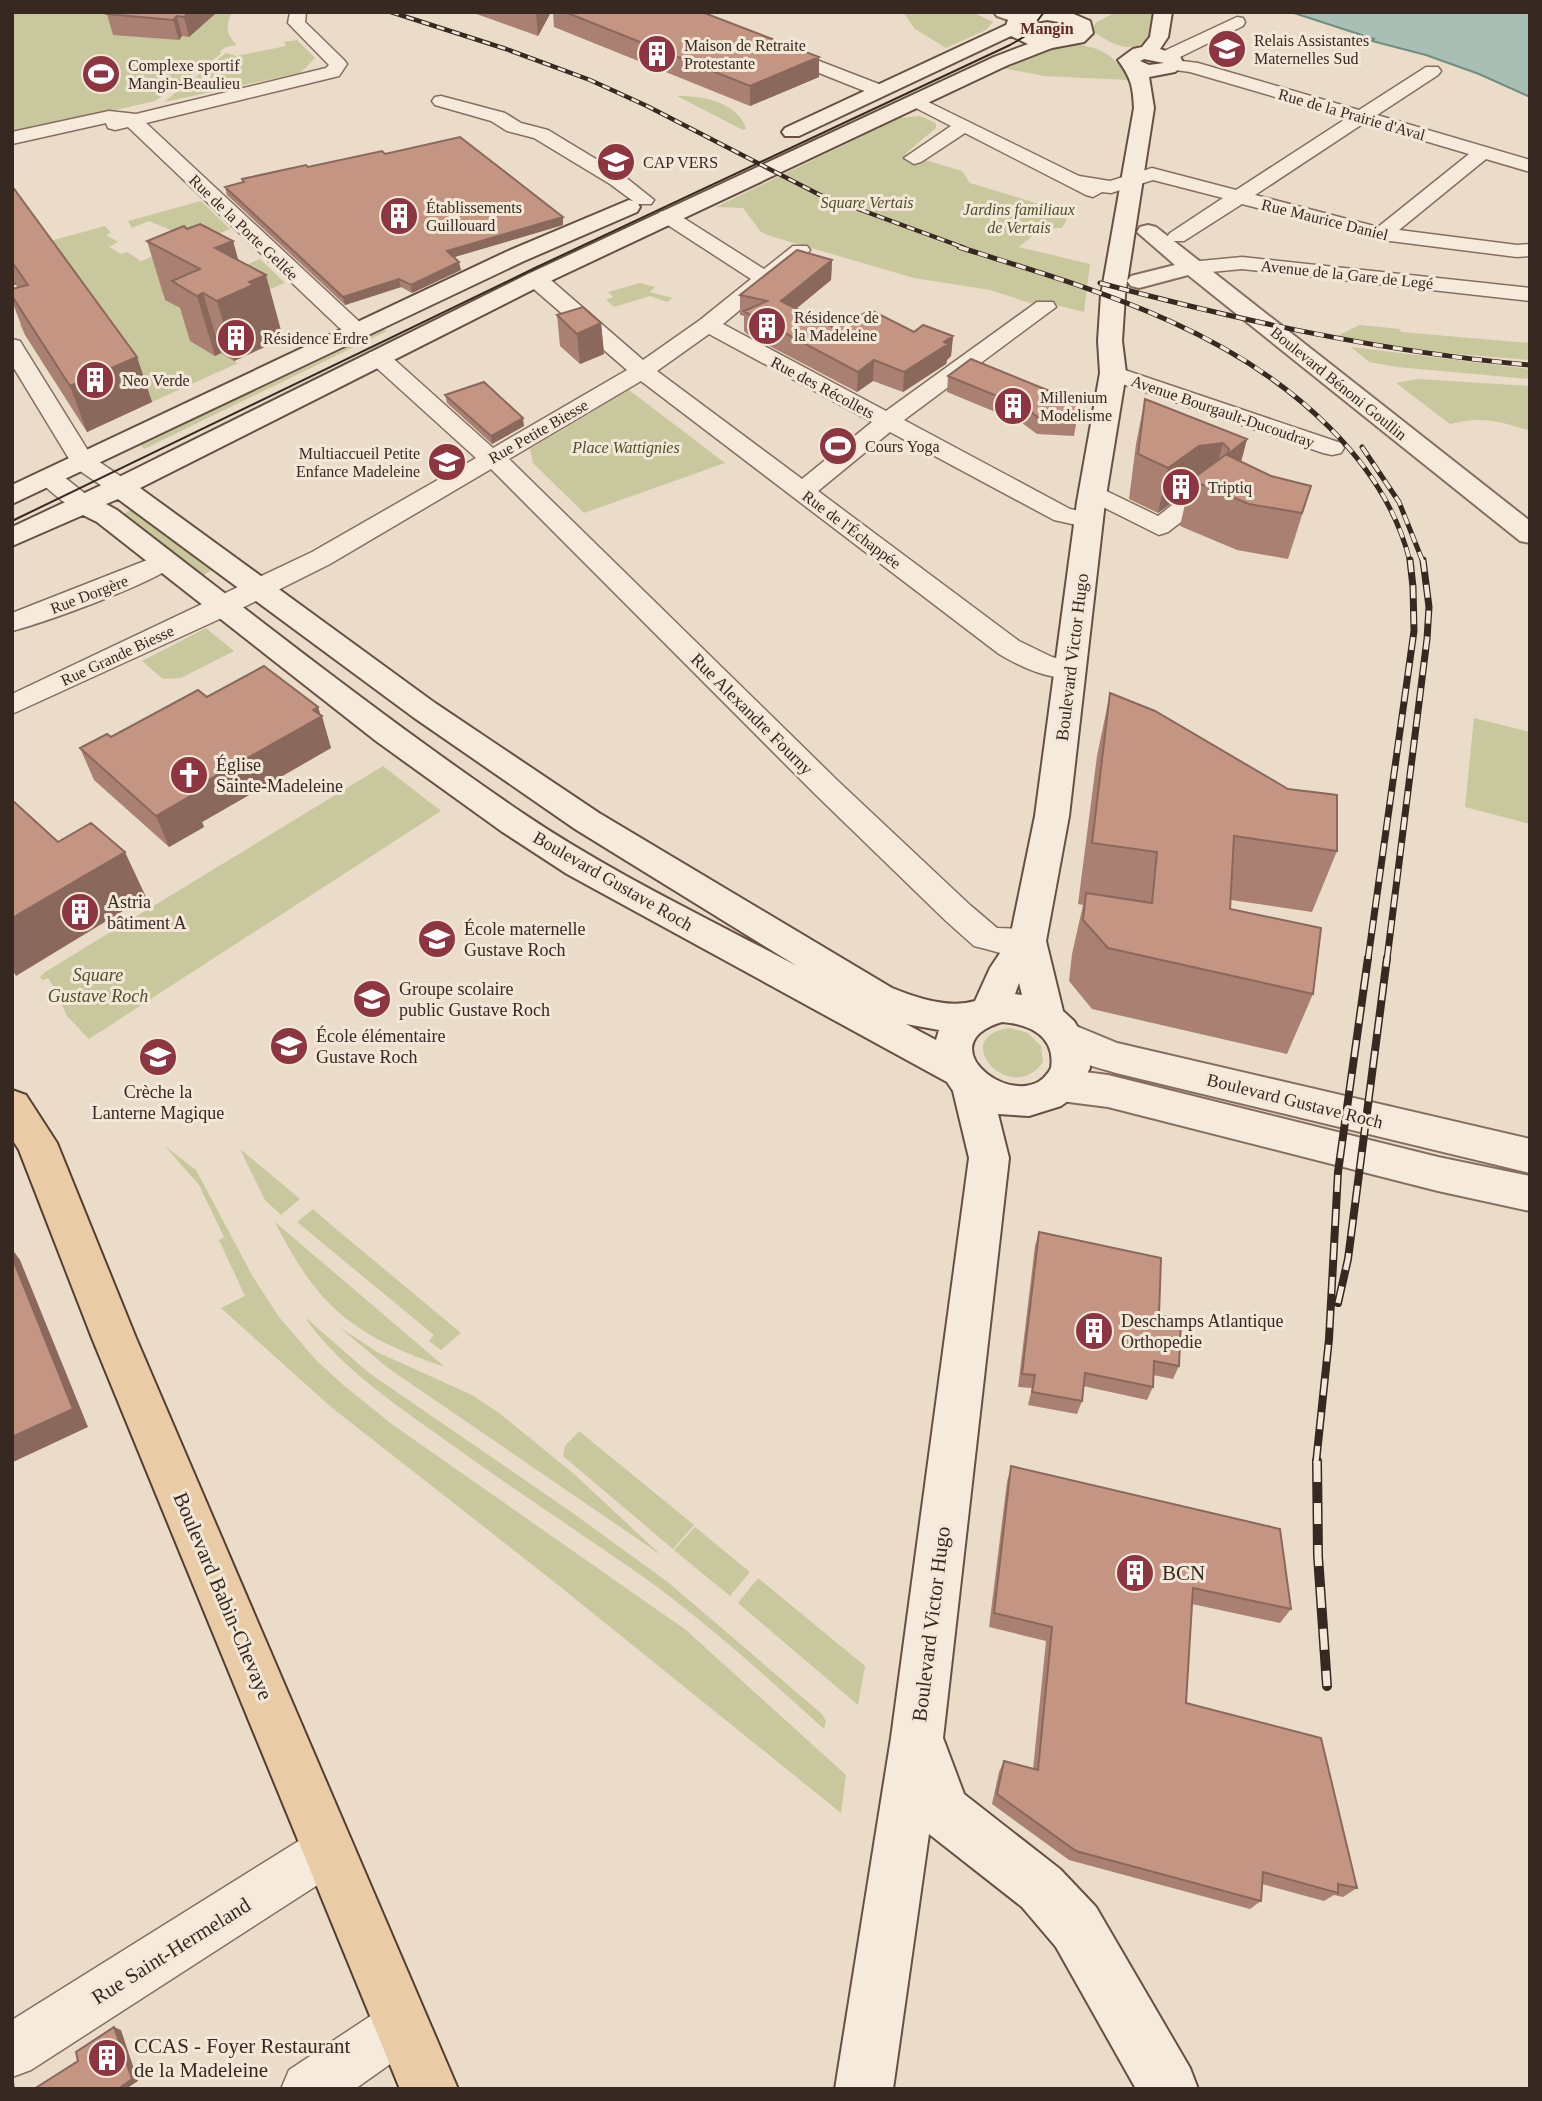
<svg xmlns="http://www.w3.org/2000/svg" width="1542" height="2101" font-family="Georgia,serif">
	<rect width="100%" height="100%" fill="#ebdcc9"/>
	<path fill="#c8c79e" d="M12 12H232C225 26 226 35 237 45L226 47 219 52 222 53 155 101 12 133Z
		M903 12H972L993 22 986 30 946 48 915 29Z
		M1116 12H1153C1156 19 1154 22 1152 29 1142 60 1109 45 1091 29L1097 22Z
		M297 40 315 58 300 73 164 102 226 53 237 56 286 46 284 42Z
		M1072 44C1098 46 1117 55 1128 80L1044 76 998 67 1043 49Z
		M677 96C700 95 739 102 746 129L743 130Z
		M920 116 936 123V128L905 154 962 171 970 183 1049 207 1039 212 1067 219 1062 228H1042L1019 247 1090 264 1084 312 1039 301 1033 304 990 290 914 278 770 236 761 232 743 208 716 207 900 118Z
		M201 201 230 229 198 243 236 269 260 259 285 283 265 291 180 290 162 297 179 308 184 306 221 353 238 363 152 402 92 318 25 335 19 325 31 322 39 244 105 226 111 233 106 235 118 242 109 247 121 254 127 252 141 261 158 254 184 236 149 221 132 228 128 221Z
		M640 283 655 287 650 292 673 298 667 302 650 296 614 307 606 300 613 297 608 292Z
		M1360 325 1400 329 1401 332 1530 343V360L1435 352 1337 336Z
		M382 328 387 331 144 449 141 445Z
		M397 336 402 339 160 459 156 456Z
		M1351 347 1530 369V379L1397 367 1369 362Z
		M1417 379 1530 386V431C1499 421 1482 416 1450 424L1396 383Z
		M629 390 725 463 584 513 533 463 530 449Z
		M136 507 217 567 198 578 118 517Z
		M206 628 234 651 181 678 163 679 142 661Z
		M1474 718 1530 732V824L1465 807Z
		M383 766 441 811 89 1039 67 1016 58 996 53 999 45 997 53 986 48 978 43 980 40 977 45 972Z
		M1009 1028 1028 1033 1041 1046 1043 1062C1011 1108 947 1037 1009 1028Z
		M165 1146 196 1170 253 1277 279 1317 316 1360 342 1384 393 1425 686 1630 846 1775 841 1813 548 1577 331 1407 221 1308 245 1296 219 1240 224 1237 199 1185Z
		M240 1149 293 1193 300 1199 281 1215 265 1200Z
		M313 1209 330 1224 461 1333 441 1350 429 1341 434 1335 297 1222Z
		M275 1222 445 1367C354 1336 319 1309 275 1222Z
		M305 1317 369 1373 570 1511 669 1583 822 1714 826 1721 824 1729C762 1673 701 1617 632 1569 564 1522 494 1476 427 1427 386 1398 333 1360 305 1317Z
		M339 1327 379 1353 472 1395 499 1413 574 1474 661 1555 388 1368Z
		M579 1431 694 1525 673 1549 563 1456 565 1446Z
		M695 1527 750 1572 730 1596 674 1550Z
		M758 1578 865 1666 858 1705 738 1603Z"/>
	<path fill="#a9bfb6" stroke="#708d82" stroke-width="2" d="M1291 12H1530V97L1479 74 1426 55 1372 41 1374 39Z"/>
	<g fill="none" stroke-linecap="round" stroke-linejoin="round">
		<defs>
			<path id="minor" d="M290 12H306L305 22 344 60 347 64 339 76 146 123 365 327 368 332 365 337H349L128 127 115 130 108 128 106 123 12 144V132L109 111 136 114 326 68 329 65 288 23Z
				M1237 17 1243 18 1245 22 1243 26 1174 60 1168 61 1159 56 1162 52Z
				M775 44 884 86 887 90 884 94H872L769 53 766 49 769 45Z
				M1174 60 1198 63 1359 110 1426 67H1438L1441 71 1438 75 1377 115 1530 160V172L1486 159 1399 230 1517 245 1530 244V256L1517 257 1382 240 1242 204 1184 241H1170L1167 237 1170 233 1223 198 1153 180 1111 193 1102 192 1093 197 1086 195 965 133 921 162 914 164 904 158 951 126 912 106 909 102 912 98 918 97 1079 176 1110 181 1152 168 1236 190 1347 118 1190 72 1168 69 1165 65 1168 61ZM1364 123 1469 154 1378 227 1255 195Z
				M441 96 505 113 521 123 548 130 624 176 654 200 651 204H637L610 184 534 138 507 131 491 121 435 105 432 101 435 97Z
				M667 210 674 212 764 269 793 246H807L810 250 807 254 723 324 886 411 1037 302H1053L1056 307 904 420 1070 509 1099 515 1103 520 1099 525 1090 528 1054 520 890 432 818 491 1019 641 1052 657 1079 664 1083 670 1079 676C1053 683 1021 667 999 654L641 381 509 459 838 781 970 905 997 928 1028 929 1040 932 1045 941 1040 950 1004 954 986 949 974 946 946 921 816 795 491 469 330 564 224 617 12 714V694L312 552 476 458 370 362 367 357 370 352H386L493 448 627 370 528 284 525 279 528 274H544L643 360 700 320 751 279 660 220 657 216 660 212ZM709 334 872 422 802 479 657 371Z
				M1242 257 1530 288V301L1242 269 1190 274 1183 272 1179 268 1183 264 1190 262Z
				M12 339 20 341 23 346 92 457 129 482 133 487 129 492 120 495 111 492 74 467 12 365Z
				M1113 366 1341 443 1344 448 1341 453 1332 455 1323 453 1105 378 1102 373 1105 368Z
				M50 471 59 473 92 499 96 504 92 509C72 514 56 495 41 483L38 478 41 473Z
				M1094 485 1158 516C1173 505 1191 486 1211 491L1215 496 1168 532 1159 535 1085 498 1081 493 1085 488Z
				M165 553 174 555 178 561C165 580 40 624 12 631V613Z
				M330 1824 347 1832 355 1849 347 1866 31 2070 12 2077V2020L313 1832Z
				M402 1999 420 2007 428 2025 420 2043 355 2089H281L289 2070 384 2007Z"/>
			<path id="tertiary" d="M994 12H1021L1032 19 1023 25 997 16Z
				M1148 225 1156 227 1530 521V543L1520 541 1188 275 1139 288 1131 286 1127 281 1131 276 1175 265 1137 232 1140 227Z
				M1064 1021 1117 1043 1530 1139V1173L1116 1073C1091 1065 1058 1060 1045 1036L1050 1025Z
				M1061 1069 1108 1075 1438 1157 1530 1176V1211L1438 1191 1108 1107 1061 1101 1047 1096 1041 1085 1047 1074Z"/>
			<path id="secondary" d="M1028 12H1069L1090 21 1093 33 1084 42 1052 48 1008 65 544 284 140 488 435 703 599 813 892 988C917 998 949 1009 975 1001L990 968 1010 938 1035 816 1077 502 1100 373 1098 341 1101 295 1134 108C1133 86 1131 78 1118 60L1133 49 1142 47 1150 37 1154 12H1172L1168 37 1160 49 1180 56 1184 65 1175 72 1149 77 1154 108 1125 295 1122 341 1126 373 1105 502 1069 816 1046 941 1063 1011 1074 1021 1088 1044 1090 1068 1076 1095 1061 1106 1029 1116 998 1114 1009 1158 943 1738 964 1794 1060 1869 1096 1907 1190 2068 1198 2089H1136L1056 1947 1022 1907 929 1834 893 2089H835L891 1738 969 1158 953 1091 947 1082 567 874 501 831 376 741 97 522 83 515 12 546V527L123 475 528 274 994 57 1028 44 1011 36 799 136H785L782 132 785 128 1006 25 1008 20ZM1047 20 1064 23 1074 28V31C1059 40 1039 39 1024 27L1031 23ZM1144 59 1164 63 1149 65 1140 61ZM118 499 413 717 575 829 797 966C705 917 610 872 524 814 384 719 251 613 117 510L106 504ZM1019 983 1022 995 1015 994ZM1002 1022C1029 1024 1056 1036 1051 1068 1025 1120 922 1046 1002 1022ZM906 1024 939 1030 936 1040Z
				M629 200 637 202 640 207 637 212 524 261 12 504V485L508 251Z"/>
			<path id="primary" d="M12 1090 26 1095 57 1143 136 1338 458 2089H400L92 1338 19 1150 12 1139Z"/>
		</defs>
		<use href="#minor" stroke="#856e5f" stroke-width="3"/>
		<use href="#tertiary" stroke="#856e5f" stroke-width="4"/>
		<use href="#secondary" stroke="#675042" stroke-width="4"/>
		<use href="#primary" stroke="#543e33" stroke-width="4"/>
		<use href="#minor" fill="#f6eadc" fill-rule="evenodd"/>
		<use href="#tertiary" fill="#f6eadc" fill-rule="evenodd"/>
		<use href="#secondary" fill="#f6eadc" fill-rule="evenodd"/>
		<use href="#primary" fill="#e9cba5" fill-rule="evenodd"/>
		<path stroke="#372921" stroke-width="2" d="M12 521 537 267 1010 45 1027 35 1044 12"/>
		<defs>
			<path id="rail-far4" d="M391 12 506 49 590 80 647 106 820 195 965 248"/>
			<path id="rail-far3" d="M959 247C1091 289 1228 326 1329 427 1367 465 1397 508 1410 562
				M1100 283C1242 321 1383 352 1530 365
				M1362 447 1399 502 1423 562"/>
			<path id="rail-far2" d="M1368 959 1414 631 1413 587 1410 560
				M1387 959 1427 639 1429 607 1423 560"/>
			<path id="rail-far1" d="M1338 1303 1348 1259 1387 958
				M1316 1463 1329 1339 1338 1172 1368 958"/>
			<path id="rail" d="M1317 1461 1318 1556 1327 1686"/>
		</defs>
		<use href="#rail-far4" stroke="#372921" stroke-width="4.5"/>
		<use href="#rail-far3" stroke="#372921" stroke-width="5"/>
		<use href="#rail-far2" stroke="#372921" stroke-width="7"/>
		<use href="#rail-far1" stroke="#372921" stroke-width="8"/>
		<use href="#rail" stroke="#372921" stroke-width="10"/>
		<use href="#rail-far4" stroke="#f3e7d8" stroke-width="2.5" stroke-dasharray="8" stroke-linecap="butt"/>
		<use href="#rail-far3" stroke="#f3e7d8" stroke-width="3.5" stroke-dasharray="10" stroke-linecap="butt"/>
		<use href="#rail-far2" stroke="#f3e7d8" stroke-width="4.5" stroke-dasharray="13" stroke-linecap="butt"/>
		<use href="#rail-far1" stroke="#f3e7d8" stroke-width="5" stroke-dasharray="17" stroke-linecap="butt"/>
		<use href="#rail" stroke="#f3e7d8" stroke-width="7" stroke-dasharray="21" stroke-linecap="butt"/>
	</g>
	<path fill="#a98071" d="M217 12 189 37 182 36 179 40 113 35 107 14Z
		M471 12H551L538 36Z
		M553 12H702L819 57V77L750 106 554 27Z
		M385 154 563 217V225L454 257 461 270 412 293 401 287 345 305 227 195 225 187 243 183 242 179Z
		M12 186 137 357 152 402 87 432 25 335 12 301V289L18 288 16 285H12Z
		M147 241H233L238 260 282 334 268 341 269 345 234 361 221 353 215 356 190 341 180 308 165 300Z
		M832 260 831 280 796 309 834 328 914 332 953 336 951 356 947 360 946 364 903 392 873 381 857 392 747 334 744 331V316L740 315V295Z
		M557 315 601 323 604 354 580 364 560 346Z
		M948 376 1052 392 1081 395 1074 436 1037 434 1022 423 947 392Z
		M445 395 524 426 492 444 447 403Z
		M1145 399 1247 439 1241 462 1271 476 1311 486 1288 559 1237 550 1180 526 1188 491 1158 513 1129 499 1136 444Z
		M1110 693 1337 851 1312 912 1231 900 1230 909 1313 994 1287 1054 1092 1009 1069 981 1072 954 1083 905 1078 904 1097 756Z
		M207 697 318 707 331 748 202 822 204 827 169 847 94 780 80 748 111 737Z
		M1039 1232 1159 1315 1179 1366 1173 1379 1153 1375V1387L1147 1400 1083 1386 1082 1401 1077 1414 1028 1405 1032 1388 1018 1387 1035 1246Z
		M1011 1466 1291 1609 1280 1623 1192 1604 1186 1703 1357 1888 1343 1897 1334 1895 1324 1901 1262 1884 1261 1901 1250 1909 1069 1860 992 1804 999 1772 1004 1761 1033 1769 1046 1641 989 1627 1007 1482Z"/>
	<path fill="#8a685c" d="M189 12H217L189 37 184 17Z
		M536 12H551L538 36Z
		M177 16 182 36 179 40 173 20Z
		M819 57V77L750 106V86Z
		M563 217V225L448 259 447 251Z
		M233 241 246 288 249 282 266 275 282 334 268 341 269 345 234 361 217 301 215 248Z
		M832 260 831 280 781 321V301Z
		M459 262 461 270 412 293 411 285Z
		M12 276 16 285H12Z
		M399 279 401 287 345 305 343 297Z
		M203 293 221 353 215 356 197 296Z
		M601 323 604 354 580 364 577 334Z
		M953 336 951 356 947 360 946 364 903 392 904 372Z
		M137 357 152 402 87 432 70 386Z
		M874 360 873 381 857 392 858 372Z
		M523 418 524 426 492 444 491 436Z
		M1247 439 1235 484 1227 455Z
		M1223 443 1211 488 1191 480 1188 491 1158 513 1168 468 1199 446Z
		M1311 486 1297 531 1288 559Z
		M318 707 321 717 322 716 331 748 202 822 204 827 169 847 156 816 187 792Z
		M125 852 146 897 16 976 12 969V918Z
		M12 1249 20 1260 88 1427 13 1462Z
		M114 2027 121 2030 138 2081 126 2089H118Z
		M12 2081H14L15 2089H12Z"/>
	<path fill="#c59583" stroke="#8a685c" stroke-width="2" d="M109 12H189L184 17 177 16 173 20 107 14Z
		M565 12H702L819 57 750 86Z
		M460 137 563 217 447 251 459 262 411 285 399 279 343 297 225 187 244 182 242 179 306 165 308 167 382 151 385 154Z
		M12 186 137 357 70 386 12 296V289L28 285 12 262Z
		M200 224 233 241 215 248 266 275 249 282 253 285 217 301 203 293 197 296 172 281 200 269 147 241 184 226 187 229Z
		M797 250 832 260 781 301 834 328 871 310 914 332 923 325 953 336 944 342 948 344 904 372 874 360 858 372 747 313 744 311 767 301 740 295Z
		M583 307 601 323 577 334 557 315Z
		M971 359 1052 392 1081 395 1077 420 1039 418 1024 407 948 376Z
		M484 382 523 418 491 436 445 395Z
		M1145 399 1247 439 1227 455 1271 476 1311 486 1302 513 1249 504 1191 480 1228 453 1229 449 1223 443 1199 446 1168 468 1138 454Z
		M264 666 318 707 313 710 322 716 187 792 192 795 156 816 80 748 107 734 111 737 198 690 207 697Z
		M1110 693 1155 711 1288 789 1337 795V851L1234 836 1230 909 1321 928 1313 994 1108 948 1083 920 1086 893 1152 903 1157 852 1092 843Z
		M12 800 58 842 91 823 125 852 12 918Z
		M1039 1232 1161 1258 1159 1315 1181 1320 1179 1366 1154 1361 1153 1387 1085 1373 1082 1401 1032 1392 1035 1375 1022 1374Z
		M12 1257 73 1409 12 1437Z
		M1011 1466 1280 1529 1291 1609 1193 1588 1186 1703 1321 1738 1357 1888 1338 1884V1893L1263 1872 1261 1901 1076 1851 997 1794 1004 1761 1038 1770 1052 1627 994 1613Z
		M114 2027 132 2079 118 2089H34L78 2061 76 2052Z"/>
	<defs>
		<symbol id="school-disc" viewBox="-11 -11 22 22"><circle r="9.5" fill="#8e3542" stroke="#f3e7d8"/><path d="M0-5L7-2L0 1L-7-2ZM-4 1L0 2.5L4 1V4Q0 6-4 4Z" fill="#fff"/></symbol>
		<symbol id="building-disc" viewBox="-11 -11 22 22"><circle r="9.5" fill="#8e3542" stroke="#f3e7d8"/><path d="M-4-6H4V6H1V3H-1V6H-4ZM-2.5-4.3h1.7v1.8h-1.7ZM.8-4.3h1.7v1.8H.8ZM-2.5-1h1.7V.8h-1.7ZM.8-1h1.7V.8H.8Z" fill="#fff"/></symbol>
		<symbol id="stadium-disc" viewBox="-11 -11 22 22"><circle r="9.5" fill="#8e3542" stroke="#f3e7d8"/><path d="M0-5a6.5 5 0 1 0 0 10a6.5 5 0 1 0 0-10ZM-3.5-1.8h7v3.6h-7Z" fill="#fff"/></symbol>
		<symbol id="university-disc" viewBox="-11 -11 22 22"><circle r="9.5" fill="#8e3542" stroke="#f3e7d8"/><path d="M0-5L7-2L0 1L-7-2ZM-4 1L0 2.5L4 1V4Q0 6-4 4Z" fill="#fff"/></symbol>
		<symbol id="church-disc" viewBox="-11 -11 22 22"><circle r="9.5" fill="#8e3542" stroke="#f3e7d8"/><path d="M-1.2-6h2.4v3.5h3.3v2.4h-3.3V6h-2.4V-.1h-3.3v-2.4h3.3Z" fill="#fff"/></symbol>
	</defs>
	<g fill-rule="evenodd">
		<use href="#school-disc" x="1205" y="27" width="44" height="44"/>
		<use href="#building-disc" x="635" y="32" width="44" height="44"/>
		<use href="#stadium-disc" x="79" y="52" width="44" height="44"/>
		<use href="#university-disc" x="594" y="140" width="44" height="44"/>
		<use href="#building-disc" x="377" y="194" width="44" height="44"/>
		<use href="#building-disc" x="745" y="304" width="44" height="44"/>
		<use href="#building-disc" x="214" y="316" width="44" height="44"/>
		<use href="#building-disc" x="73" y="358" width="44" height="44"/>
		<use href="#building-disc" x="991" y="384" width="44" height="44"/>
		<use href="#stadium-disc" x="816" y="424" width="44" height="44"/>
		<use href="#school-disc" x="425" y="440" width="44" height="44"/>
		<use href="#building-disc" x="1159" y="465" width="44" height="44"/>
		<use href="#church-disc" x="167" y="753" width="44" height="44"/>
		<use href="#building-disc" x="58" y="890" width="44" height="44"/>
		<use href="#school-disc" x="415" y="917" width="44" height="44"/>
		<use href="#school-disc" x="350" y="977" width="44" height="44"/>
		<use href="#school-disc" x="267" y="1024" width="44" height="44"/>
		<use href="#school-disc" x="136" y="1035" width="44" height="44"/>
		<use href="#building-disc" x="1072" y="1309" width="44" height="44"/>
		<use href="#building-disc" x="1113" y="1551" width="44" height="44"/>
		<use href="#building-disc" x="85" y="2036" width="44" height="44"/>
	</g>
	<g text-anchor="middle" stroke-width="6" stroke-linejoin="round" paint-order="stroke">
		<g font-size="16" font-weight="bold" fill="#602925" stroke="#f3e7d8">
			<text x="1047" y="34">Mangin</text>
		</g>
		<g font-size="16" fill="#372921" stroke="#f3e7d8" text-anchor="start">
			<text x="1254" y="46">Relais Assistantes<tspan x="1254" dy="18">Maternelles Sud</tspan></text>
			<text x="684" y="51">Maison de Retraite<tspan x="684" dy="18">Protestante</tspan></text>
			<text x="128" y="71">Complexe sportif<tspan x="128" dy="18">Mangin-Beaulieu</tspan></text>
			<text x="643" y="168">CAP VERS</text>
			<text x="426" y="213">Établissements<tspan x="426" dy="18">Guillouard</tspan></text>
			<text x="794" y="323">Résidence de<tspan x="794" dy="18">la Madeleine</tspan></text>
			<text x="263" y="344">Résidence Erdre</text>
			<text x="122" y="386">Neo Verde</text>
			<text x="1040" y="403">Millenium<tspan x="1040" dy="18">Modelisme</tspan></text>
			<text x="865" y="452">Cours Yoga</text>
			<text x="420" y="459" text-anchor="end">Multiaccueil Petite<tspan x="420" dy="18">Enfance Madeleine</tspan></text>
			<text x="1208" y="493">Triptiq</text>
		</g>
		<g font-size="16" fill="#372921" stroke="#f3e7d8">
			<text transform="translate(1352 114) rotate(16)" y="6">Rue de la Prairie d'Aval</text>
			<text transform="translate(1325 219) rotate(14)" y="6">Rue Maurice Daniel</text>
			<text transform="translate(244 227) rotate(44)" y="6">Rue de la Porte Gellée</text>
			<text transform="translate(1347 274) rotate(6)" y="6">Avenue de la Gare de Legé</text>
			<text transform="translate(1339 383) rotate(39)" y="6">Boulevard Bénoni Goullin</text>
			<text transform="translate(823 387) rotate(28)" y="6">Rue des Récollets</text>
			<text transform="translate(1223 411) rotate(19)" y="6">Avenue Bourgault-Ducoudray</text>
			<text transform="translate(538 431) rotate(-30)" y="6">Rue Petite Biesse</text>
			<text transform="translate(852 529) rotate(37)" y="6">Rue de l'Échappée</text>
			<text transform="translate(89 594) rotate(-21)" y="6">Rue Dorgère</text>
			<text transform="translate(117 655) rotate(-25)" y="6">Rue Grande Biesse</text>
		</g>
		<g font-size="16" font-style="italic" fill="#4d522a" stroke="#f3e7d8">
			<text x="867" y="208">Square Vertais</text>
			<text x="1019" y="215">Jardins familiaux<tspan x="1019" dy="18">de Vertais</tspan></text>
			<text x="626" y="453">Place Wattignies</text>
		</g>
		<g font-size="18" fill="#372921" stroke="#f3e7d8">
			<text transform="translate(1072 657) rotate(-83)" y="6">Boulevard Victor Hugo</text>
			<text transform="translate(752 714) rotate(45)" y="6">Rue Alexandre Fourny</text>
			<text transform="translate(613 881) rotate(30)" y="6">Boulevard Gustave Roch</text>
			<text transform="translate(1295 1101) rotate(14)" y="6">Boulevard Gustave Roch</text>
		</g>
		<g font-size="18" fill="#372921" stroke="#f3e7d8" text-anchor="start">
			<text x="216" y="771">Église<tspan x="216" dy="21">Sainte-Madeleine</tspan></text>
			<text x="107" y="908">Astria<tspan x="107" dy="21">bâtiment A</tspan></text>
			<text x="464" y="935">École maternelle<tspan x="464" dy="21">Gustave Roch</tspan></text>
			<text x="399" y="995">Groupe scolaire<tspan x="399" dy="21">public Gustave Roch</tspan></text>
			<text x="316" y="1042">École élémentaire<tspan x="316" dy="21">Gustave Roch</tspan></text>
			<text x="158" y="1098" text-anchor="middle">Crèche la<tspan x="158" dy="21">Lanterne Magique</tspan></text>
			<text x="1121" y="1327">Deschamps Atlantique<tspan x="1121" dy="21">Orthopedie</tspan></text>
		</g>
		<g font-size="18" font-style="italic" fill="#4d522a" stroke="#f3e7d8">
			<text x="98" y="981">Square<tspan x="98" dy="21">Gustave Roch</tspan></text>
		</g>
		<g font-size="21" fill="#372921" stroke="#f3e7d8" text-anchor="start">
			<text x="1162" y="1580">BCN</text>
			<text x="134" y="2053">CCAS - Foyer Restaurant<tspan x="134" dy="24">de la Madeleine</tspan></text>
		</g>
		<g font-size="21" fill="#372921" stroke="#f3e7d8">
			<text transform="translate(223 1596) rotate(67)" y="7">Boulevard Babin-Chevaye</text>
			<text transform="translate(931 1624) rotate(-83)" y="7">Boulevard Victor Hugo</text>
			<text transform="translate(171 1951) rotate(-32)" y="7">Rue Saint-Hermeland</text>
		</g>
	</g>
	<rect width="1542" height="2101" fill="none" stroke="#372921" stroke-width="28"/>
</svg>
